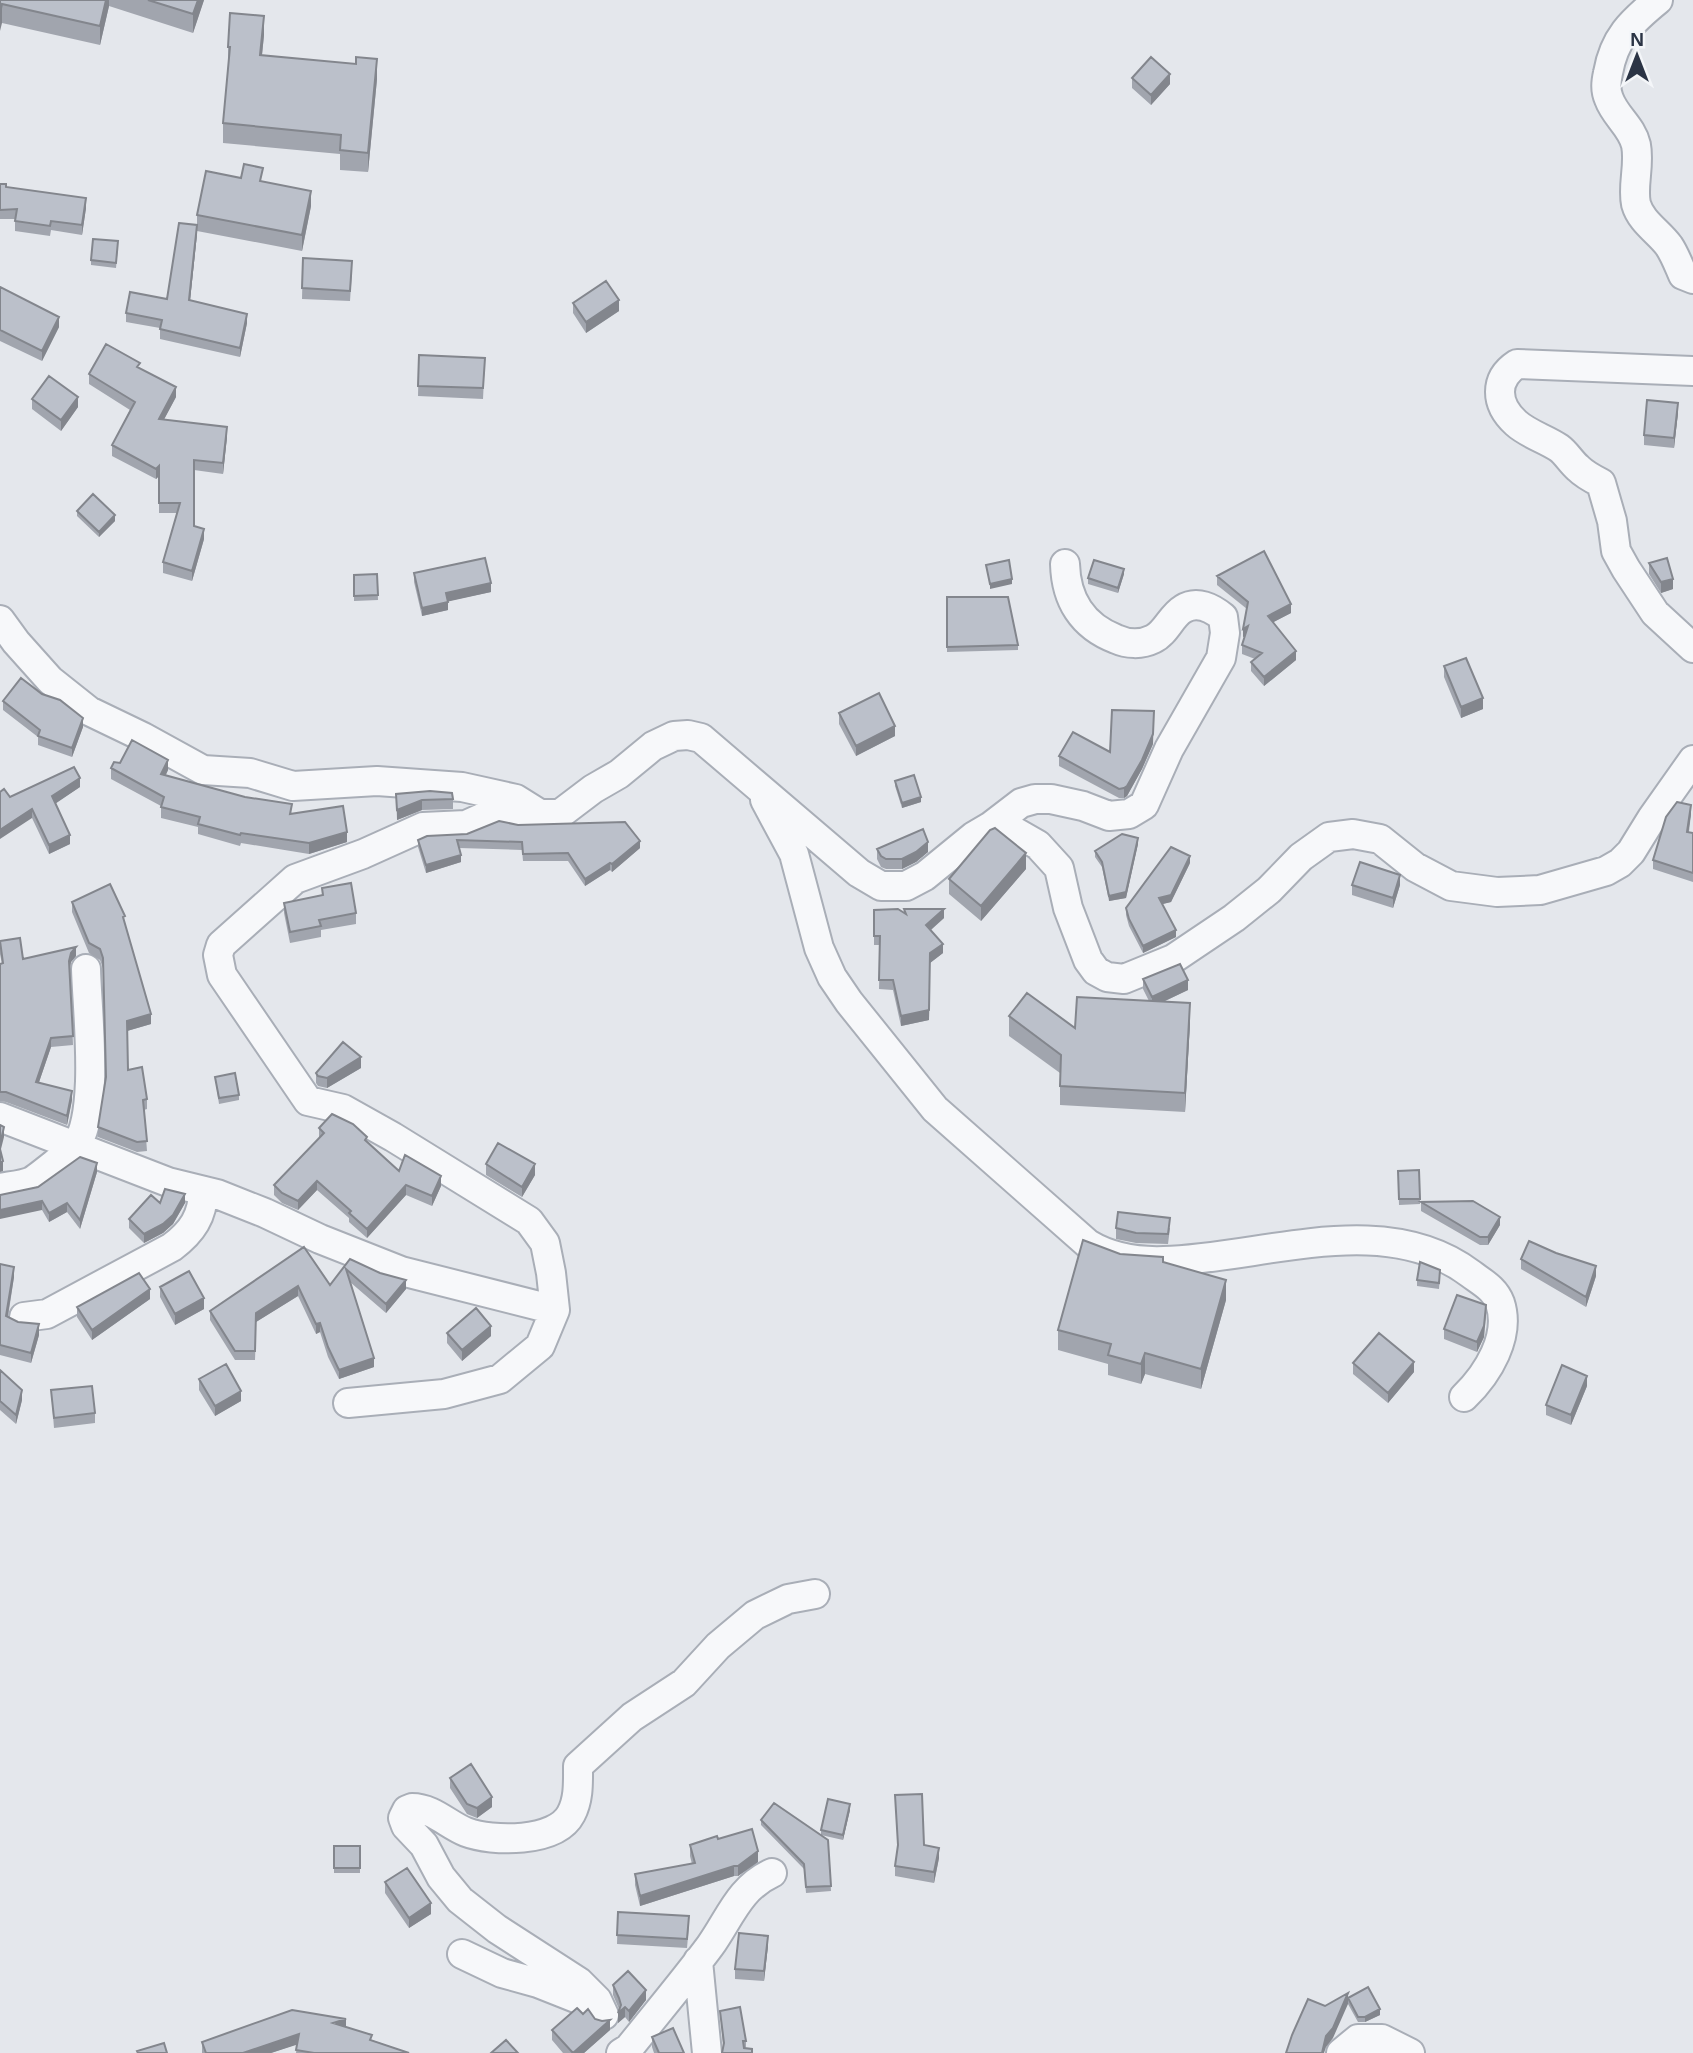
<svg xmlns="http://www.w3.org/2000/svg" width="1693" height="2053" font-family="Helvetica,sans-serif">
	<rect width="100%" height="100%" fill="#e4e7ec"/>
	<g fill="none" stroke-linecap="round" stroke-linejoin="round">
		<defs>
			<path id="street" d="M1658 0C1631 22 1614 38 1608 73 1606 82 1605 90 1609 99 1615 116 1632 127 1636 145 1640 165 1632 186 1636 204 1641 222 1659 232 1669 246 1675 255 1679 266 1683 275L1693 279
				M1693 371 1517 364C1494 379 1495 404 1516 423 1528 434 1546 439 1559 448 1566 453 1571 462 1578 468 1584 474 1593 479 1601 483L1612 521 1616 551 1626 569 1655 613 1693 648
				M0 620 16 642 50 680 89 711 143 737 203 770 250 773 293 786 377 781 462 787 516 799 540 814H560L593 789 619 774 653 746 674 736 688 735 701 738 859 873 881 886H906L925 876 974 836 991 826 1010 829 1038 845 1059 868 1068 908 1088 960 1096 971 1107 977 1124 979 1173 959 1234 918 1269 890 1301 857 1329 837 1353 834 1380 839 1415 867 1451 886 1497 892 1540 890 1606 871 1620 863 1631 852 1652 818 1693 760
				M765 800 794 854 819 948 832 977 849 1002 935 1109 1088 1244C1111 1258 1136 1262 1164 1261 1261 1259 1384 1208 1471 1274 1483 1283 1495 1289 1500 1303 1511 1336 1488 1374 1464 1397
				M991 826 1021 803 1035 799H1051L1083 806 1109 816 1129 814 1144 805 1169 749 1221 658 1225 633 1223 617C1212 608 1197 600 1183 609 1171 616 1166 633 1153 639 1141 645 1127 644 1116 639 1082 626 1066 600 1065 564
				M0 1117 168 1182 217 1194 265 1213 320 1239 401 1271 555 1310
				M0 1188C10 1186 23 1185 32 1181 37 1178 71 1151 75 1147 100 1114 87 1011 86 969
				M24 1317 47 1314 172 1247C192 1232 203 1216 203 1191
				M348 1403 444 1394 500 1379 540 1346 555 1310 551 1273 545 1243 529 1221 393 1137 343 1109 308 1101 222 975 218 955 221 945 295 879 363 854 423 827 466 825 497 811 517 816 530 815
				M462 1954 502 1973 538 1983 586 2002
				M698 1961 707 2053
				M604 2015 597 2000 579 1982 497 1929 460 1900 441 1877 424 1845 406 1826 403 1818 407 1810 412 1808C433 1808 448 1825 466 1832 492 1842 556 1843 571 1814 579 1799 578 1782 578 1766L632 1717 684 1683 718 1646 755 1615 788 1599 815 1594
				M621 2053 629 2048C656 2014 684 1981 710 1946 730 1918 739 1888 772 1873
				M1341 2053 1358 2039H1382L1410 2053"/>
		</defs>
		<use href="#street" stroke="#a9aeb7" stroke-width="32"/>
		<use href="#street" stroke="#f7f8fa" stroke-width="28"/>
	</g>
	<path fill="#a1a5ae" d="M0 0H204L193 33 109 6 100 45 2 23Z
		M264 35 262 55 377 79 368 172 340 170V154L223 143V123L228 66V47Z
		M1132 78 1170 84 1151 105 1132 88Z
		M0 184 6 187 86 208 82 235 51 230 50 236 15 231V219H0Z
		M311 206 302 251 197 231V215Z
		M197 234 190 301 247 323 240 357 160 339V328L126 322V313L167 299Z
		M118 247 116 268 91 265V260Z
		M303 258 352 271 350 301 302 299Z
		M0 287 59 327 42 361 0 341Z
		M573 303 619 311 586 333 573 313Z
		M419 355 485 358 483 399 418 396Z
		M140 368 176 397 164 419 227 437 223 474 194 470V526L204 539 192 581 163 573V562L177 513H159V476L156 479 112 456V445L130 410 89 384V374Z
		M32 399 78 407 61 431 32 409Z
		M1678 413 1674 448 1644 445V435Z
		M77 511 115 521 99 537 77 516Z
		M1649 563 1673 589 1661 593 1649 574Z
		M414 573 491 592 448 601V610L422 616 414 582Z
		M377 574 378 600 354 601V575Z
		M1124 574 1118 593 1088 584V578Z
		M1217 576 1291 613 1273 622 1296 660 1264 686 1251 671V662L1255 659 1242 654V645L1245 636 1243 637 1247 609 1217 585Z
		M947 597 1018 645V650L947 652Z
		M1444 666 1483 709 1461 718 1444 677Z
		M3 701 83 727 72 757 38 745V737L3 710Z
		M839 713 895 736 856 756 839 724Z
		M1153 744 1142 769 1127 796 1124 798H1119L1059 766V756L1110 752Z
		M120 763 168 770 166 775 292 813 347 842 309 854 241 843 240 846 198 834V827L161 818V806L111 779V768Z
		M895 781 921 802 902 808 895 786Z
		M80 787 55 803 70 844 49 854 32 818 10 797Z
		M396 794 453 799V809L422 810 397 820Z
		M1691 814 1689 832 1693 833V882L1653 869V860Z
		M427 836 640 848 612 872 610 870 585 886 568 861H523L522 850 459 848 461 862 426 873 418 847V840Z
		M1138 844 1126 898 1109 901 1102 867 1095 857V851Z
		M877 849 928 852 916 862 902 869H886L881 867 877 859Z
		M1190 863 1171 902 1162 904 1176 937 1143 953 1129 926 1126 915V908Z
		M1026 869 981 921 949 894V879Z
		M1352 885H1400L1393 908 1352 895Z
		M322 888 356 913V924L321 930V937L290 943 284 913V903L322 895Z
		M72 902 125 925 151 1024 127 1031 128 1070 147 1099V1109L144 1110 147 1151 137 1152 98 1137V1127L106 1079 103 968 100 960 89 953 72 912Z
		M904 909 944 918 931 930 943 953 930 963 929 1020 901 1026 893 990 879 989 880 945H874V910L904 913Z
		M0 941 23 959 76 956 71 962 70 968 73 1045 51 1047 39 1082 72 1100 67 1125 6 1102 0 1101V964H2L0 954Z
		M1143 979 1188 990 1163 1002 1190 1023 1185 1112 1060 1105V1073L1009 1036V1016L1075 1028 1149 1001 1143 989Z
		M361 1068 327 1088 318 1086 316 1083V1073Z
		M215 1077 239 1095V1100L219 1104Z
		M319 1128 367 1142 399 1171 441 1186 432 1206 406 1195 367 1238 349 1222V1218L317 1190 298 1210 282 1203 274 1195V1185L319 1138Z
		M486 1164 535 1175 522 1197 486 1175Z
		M1419 1170 1420 1204 1399 1205 1398 1171Z
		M97 1172 80 1229 67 1212 49 1222 42 1210 3 1195Z
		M1421 1202 1500 1225 1488 1245H1480L1421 1211Z
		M160 1203H185L173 1224 163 1233 144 1243 129 1228V1219Z
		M1116 1228H1170L1168 1244 1136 1243 1116 1239Z
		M304 1247 330 1285 350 1259 406 1289 386 1313 350 1282 374 1367 339 1379 328 1357 320 1332 316 1334 298 1296 256 1322 255 1360H235L210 1320V1311Z
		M1120 1254 1163 1262 1226 1300 1201 1389 1145 1374 1141 1384 1108 1375V1364L1058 1350V1330Z
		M1521 1259 1596 1276 1586 1307 1521 1269Z
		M0 1264 14 1277 8 1317 39 1335 31 1363 0 1355Z
		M1440 1276 1439 1289 1417 1286V1280Z
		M160 1287 204 1309 175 1325 160 1297Z
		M150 1299 92 1340 77 1317V1307Z
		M1486 1316 1484 1337 1477 1352 1444 1339V1329Z
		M447 1333 491 1336 462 1361 447 1343Z
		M1353 1363 1414 1372 1388 1403 1353 1374Z
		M0 1370 22 1400 16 1424 0 1410Z
		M199 1379 241 1401 215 1416 199 1390Z
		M1587 1386 1571 1425 1546 1415V1405Z
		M51 1390 95 1413V1423L54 1428Z
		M450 1778 492 1807 477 1818 467 1814 450 1788Z
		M895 1795 924 1845 939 1858 934 1883 895 1876V1866L898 1847Z
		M850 1810 843 1840 821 1835V1830Z
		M761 1820 828 1840 831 1891 806 1893 804 1869 761 1825Z
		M718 1839 758 1862 738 1876H734L640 1906 635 1885V1874L692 1864 690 1856V1845Z
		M334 1846H360V1873H334Z
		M385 1882 431 1914 409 1928 385 1893Z
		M618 1912 689 1925 687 1948 617 1944Z
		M768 1946 764 1981 735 1979V1969Z
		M613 1985 646 2000 629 2022 625 2017 618 2023 619 2009 613 1995Z
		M1348 1998 1380 2015 1365 2022H1358L1348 2004Z
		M720 2011 746 2041V2048L723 2046Z
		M583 2014 595 2019 610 2030 584 2053H563L552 2040V2030Z
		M346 2027 372 2040 409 2053H296L297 2044 271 2053H202V2042Z
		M652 2037 684 2053H654L652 2047Z"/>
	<path fill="#83868d" d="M106 0H109V6L100 45V26Z
		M198 0H204L193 33V14Z
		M2 4V23L0 31V13Z
		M264 16V35L260 74V55Z
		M377 59V79L368 172V153Z
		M1170 74V84L1151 105V95Z
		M311 191V206L302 251V235Z
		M86 198V208L82 235V225Z
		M197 225V234L189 310V300Z
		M619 300V311L586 333V322Z
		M247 314V323L240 357V348Z
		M59 317V327L42 361V351Z
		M176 387V397L159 429V419Z
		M78 397V407L61 431V420Z
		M1678 403V413L1674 448V438Z
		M227 427V437L223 474V463Z
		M159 466V476L156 479V469Z
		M115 515V521L99 537V532Z
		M204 529V539L192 581V571Z
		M1124 569V574L1118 593V588Z
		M1012 579V584L990 589V584Z
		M1673 579V589L1661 593V582Z
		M491 583V592L446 602V593Z
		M448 602V610L422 616V608Z
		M1291 604V613L1268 625V616Z
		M1248 626V635L1243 637V629Z
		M1296 651V660L1264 686V677Z
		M1483 698V709L1461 718V707Z
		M1154 711 1153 744 1142 769 1127 796 1124 798V788Z
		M83 718V727L72 757V748Z
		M895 726V736L856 756V746Z
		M168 760V770L161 784V774Z
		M80 778V787L52 806V796Z
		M921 797V802L902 808V803Z
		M422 800V810L397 820V810Z
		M1691 805V814L1687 841V832Z
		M32 809V818L0 839V830Z
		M347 832V842L309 854V843Z
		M70 835V844L49 854V845Z
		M1138 838V844L1126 898 1109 901V896Z
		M640 841V848L612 872V864Z
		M928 842V852L916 862 902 869V859Z
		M1026 853V869L981 921V906Z
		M461 855V862L426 873V865Z
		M1190 856V863L1171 902 1159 905V898Z
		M610 863V870L585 886V879Z
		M1400 875V885L1393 908V898Z
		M944 909V918L926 934V925Z
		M1176 930V937L1143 953V946Z
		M943 944V953L930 963 929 1020 901 1026V1016L930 953Z
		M76 947V956L71 962 69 970 71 953Z
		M1188 980V990L1152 1007V997Z
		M1190 1003V1023L1185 1112V1093Z
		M151 1014V1024L127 1031V1021Z
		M51 1038V1047L36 1091V1082Z
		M361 1057V1068L327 1088V1078Z
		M72 1091V1100L67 1125V1116Z
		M4 1127V1137L0 1153V1144Z
		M3 1161V1171L0 1172V1163Z
		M97 1163V1172L80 1229V1220Z
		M535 1164V1175L522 1197V1187Z
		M441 1176V1186L432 1206V1196Z
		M317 1181V1190L298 1210V1201Z
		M406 1185V1195L367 1238V1229Z
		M185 1194V1203L173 1224 163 1233 144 1243V1234Z
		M42 1201V1210L0 1219V1210Z
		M67 1203V1212L49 1222V1213Z
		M1500 1217V1225L1488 1245V1237Z
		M1596 1266V1276L1586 1307V1297Z
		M14 1267V1277L6 1326V1316Z
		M406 1280V1289L386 1313V1304Z
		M1226 1280V1300L1201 1389V1369Z
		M298 1286V1296L256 1322 255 1360 256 1313Z
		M150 1289V1299L92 1340V1330Z
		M204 1298V1309L175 1325V1314Z
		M1486 1305 1484 1337 1477 1352V1342Z
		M320 1323V1332L316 1334V1324Z
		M39 1324V1335L31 1363V1353Z
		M491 1326V1336L462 1361V1350Z
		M1145 1353V1374L1141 1384V1364Z
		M374 1358V1367L339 1379V1370Z
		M1414 1362V1372L1388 1403V1393Z
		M1587 1376V1386L1571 1425V1415Z
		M22 1390V1400L16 1424V1415Z
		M241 1391V1401L215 1416V1406Z
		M492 1797V1807L477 1818V1808Z
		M850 1804V1810L843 1840V1835Z
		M939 1848V1858L934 1883V1872Z
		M758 1851V1862L738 1876V1866Z
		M734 1866V1876L640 1906V1896Z
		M431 1903V1914L409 1928V1918Z
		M768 1936V1946L764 1981V1971Z
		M646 1990V2000L629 2022V2011Z
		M1348 1993V2004L1333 2038 1326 2047 1324 2053H1322L1326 2036Z
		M625 2007V2017L618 2023V2013Z
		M1380 2009V2015L1365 2022V2017Z
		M346 2019V2029L333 2023Z
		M610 2020V2030L584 2053H573Z
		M299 2034V2044L271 2053H243Z"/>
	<path fill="#bbc0ca" stroke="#83868d" stroke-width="2" d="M0 0H106L100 26 2 4 0 13Z
		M148 0H198L193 14Z
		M230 13 264 16 260 55 356 64V57L377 59 368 153 340 150 341 135 223 123 230 47H228Z
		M1151 57 1170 74 1151 95 1132 78Z
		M244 164 263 168 260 181 311 191 302 235 197 215 206 171 241 178Z
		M0 184H6V187L86 198 82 225 51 221 50 226 15 221 17 209 0 210Z
		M179 223 197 225 189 300 247 314 240 348 160 329 162 320 126 313 130 292 167 299Z
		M93 239 118 241 116 263 91 260Z
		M303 258 352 261 350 291 302 288Z
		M606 281 619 300 586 322 573 303Z
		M0 287 59 317 42 351 0 330Z
		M106 344 140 363 137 367 176 387 159 419 227 427 223 463 194 460V526L204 529 192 571 163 562 180 503H159V466L156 469 112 445 135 402 89 374Z
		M419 355 485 358 483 388 418 386Z
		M49 376 78 397 61 420 32 399Z
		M1647 400 1678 403 1674 438 1644 435Z
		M93 494 115 515 99 532 77 511Z
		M1264 551 1291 604 1268 616 1296 651 1264 677 1251 662 1262 653 1242 645 1248 626 1243 629 1248 602 1217 576Z
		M485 558 491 583 446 593 448 602 422 608 414 573Z
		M1667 558 1673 579 1661 582 1649 563Z
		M1009 560 1012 579 990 584 986 565Z
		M1094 560 1124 569 1118 588 1088 578Z
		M377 574 378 595 354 596V575Z
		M947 597H1008L1018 645 947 647Z
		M1466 658 1483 698 1461 707 1444 666Z
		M21 678 42 694 60 700 83 718 72 748 38 736 40 730 3 701Z
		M879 693 895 726 856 746 839 713Z
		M1112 710 1154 711 1153 734 1142 760 1127 786 1124 788 1119 789 1059 756 1073 732 1110 752Z
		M132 740 168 760 161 774 245 797 292 804 290 814 343 806 347 832 309 843 241 833 240 835 198 824 200 817 161 807 164 797 111 768 114 762 120 763Z
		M74 767 80 778 52 796 70 835 49 845 32 809 0 830V792L4 789 10 797Z
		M914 775 921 797 902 803 895 781Z
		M430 791 452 793 453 799 422 800 397 810 396 794Z
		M1677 802 1691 805 1687 832 1693 833V873L1653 860 1666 817Z
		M499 821 518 825 625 822 640 841 612 864 610 863 585 879 568 853 523 854 522 842 457 840 461 855 426 865 418 840 427 836 467 834Z
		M995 828 1026 853 981 906 949 879 990 830Z
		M923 829 928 842 916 852 902 859H886L881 856 877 849Z
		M1122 834 1138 838 1126 892 1109 896 1102 862 1095 851Z
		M1171 847 1190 856 1171 895 1159 898 1176 930 1143 946 1129 919 1126 908Z
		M1360 862 1400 875 1393 898 1352 885Z
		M351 883 356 913 319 920 321 926 290 932 284 903 323 895 322 888Z
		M110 884 125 916 123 917 151 1014 127 1021 128 1070 142 1067 147 1099 143 1100 147 1141 137 1142 98 1127 106 1077 103 958 100 949 89 943 72 902Z
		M898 909 906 914 904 909H944L926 925 943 944 930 953 929 1010 901 1016 893 980H879L880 936H874V910Z
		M20 938 23 959 76 947 71 953 69 961 73 1036 51 1038 36 1082 72 1091 67 1116 6 1092H0V964L3 963 0 941Z
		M1180 964 1188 980 1152 997 1143 979Z
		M1027 993 1075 1028 1077 997 1190 1003 1185 1093 1060 1086 1061 1055 1009 1016Z
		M343 1042 361 1057 327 1078 318 1076 316 1073Z
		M235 1073 239 1095 219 1098 215 1077Z
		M332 1114 353 1124 367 1137 365 1140 399 1171 405 1155 441 1176 432 1196 406 1185 367 1229 349 1213 351 1211 317 1181 298 1201 282 1193 274 1185 324 1133 319 1128Z
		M0 1125 4 1127 0 1144Z
		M498 1143 535 1164 522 1187 486 1164Z
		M0 1149 3 1161 0 1163Z
		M80 1157 97 1163 80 1220 67 1203 49 1213 42 1201 0 1210V1195L38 1187Z
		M1419 1170 1420 1199H1399L1398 1171Z
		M165 1189 185 1194 173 1215 163 1224 144 1234 129 1219 151 1195 160 1203Z
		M1473 1201 1500 1217 1488 1237H1480L1421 1202Z
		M1118 1212 1170 1218 1168 1234 1136 1233 1116 1228Z
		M1083 1240 1120 1254 1163 1257V1262L1226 1280 1201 1369 1145 1353 1141 1364 1108 1355 1111 1344 1058 1330Z
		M1529 1241 1556 1253 1596 1266 1586 1297 1521 1259Z
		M304 1247 330 1285 350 1259 380 1273 406 1280 386 1304 346 1269 374 1358 339 1370 328 1347 320 1323 316 1324 298 1286 256 1313 255 1351H235L210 1311Z
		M1420 1262 1440 1270 1439 1283 1417 1280Z
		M0 1264 14 1267 6 1316 18 1322 39 1324 31 1353 0 1345Z
		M189 1271 204 1298 175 1314 160 1287Z
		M139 1273 150 1289 92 1330 77 1307Z
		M1457 1295 1486 1305 1484 1326 1477 1342 1444 1329Z
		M476 1308 491 1326 462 1350 447 1333Z
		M1379 1333 1414 1362 1388 1393 1353 1363Z
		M226 1364 241 1391 215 1406 199 1379Z
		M1562 1365 1587 1376 1571 1415 1546 1405Z
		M0 1370 22 1390 16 1415 0 1401Z
		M92 1386 95 1413 54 1418 51 1390Z
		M471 1764 492 1797 477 1808 467 1804 450 1778Z
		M922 1794 924 1845 939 1848 934 1872 895 1866 898 1845 895 1795Z
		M828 1799 850 1804 843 1835 821 1830Z
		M774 1803 828 1840 831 1886 806 1887 804 1864 761 1820Z
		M752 1829 758 1851 738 1866H734L640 1896 635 1874 695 1863 690 1845 717 1836 718 1839Z
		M334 1846H360V1868H334Z
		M407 1868 431 1903 409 1918 385 1882Z
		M618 1912 689 1916 687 1939 617 1935Z
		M739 1933 768 1936 764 1971 735 1969Z
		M628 1971 646 1990 629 2011 625 2007 618 2013 621 2005 619 1998 613 1985Z
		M1368 1987 1380 2009 1365 2017H1358L1348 1998Z
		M1348 1993 1333 2028 1326 2036 1322 2053H1286L1292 2035 1308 1999 1325 2006Z
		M740 2007 746 2041H743L744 2048 752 2049V2053H722L724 2043 720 2011Z
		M577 2008 583 2014 588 2009 595 2019 602 2021 610 2020 573 2053 552 2030Z
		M292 2010 346 2019 333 2023 372 2035 370 2040 409 2053H314L296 2050 299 2034 243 2053H206L202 2042Z
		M673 2028 684 2053H659L652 2037Z
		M506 2040 518 2053H491Z
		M164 2043 167 2053H138L137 2051Z"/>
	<g transform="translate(1637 56)" stroke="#f4f6f9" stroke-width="5" paint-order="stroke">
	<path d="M0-5L12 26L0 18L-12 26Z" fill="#2b3445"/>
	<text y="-10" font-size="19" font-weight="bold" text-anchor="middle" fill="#2b3445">N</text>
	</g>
</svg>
